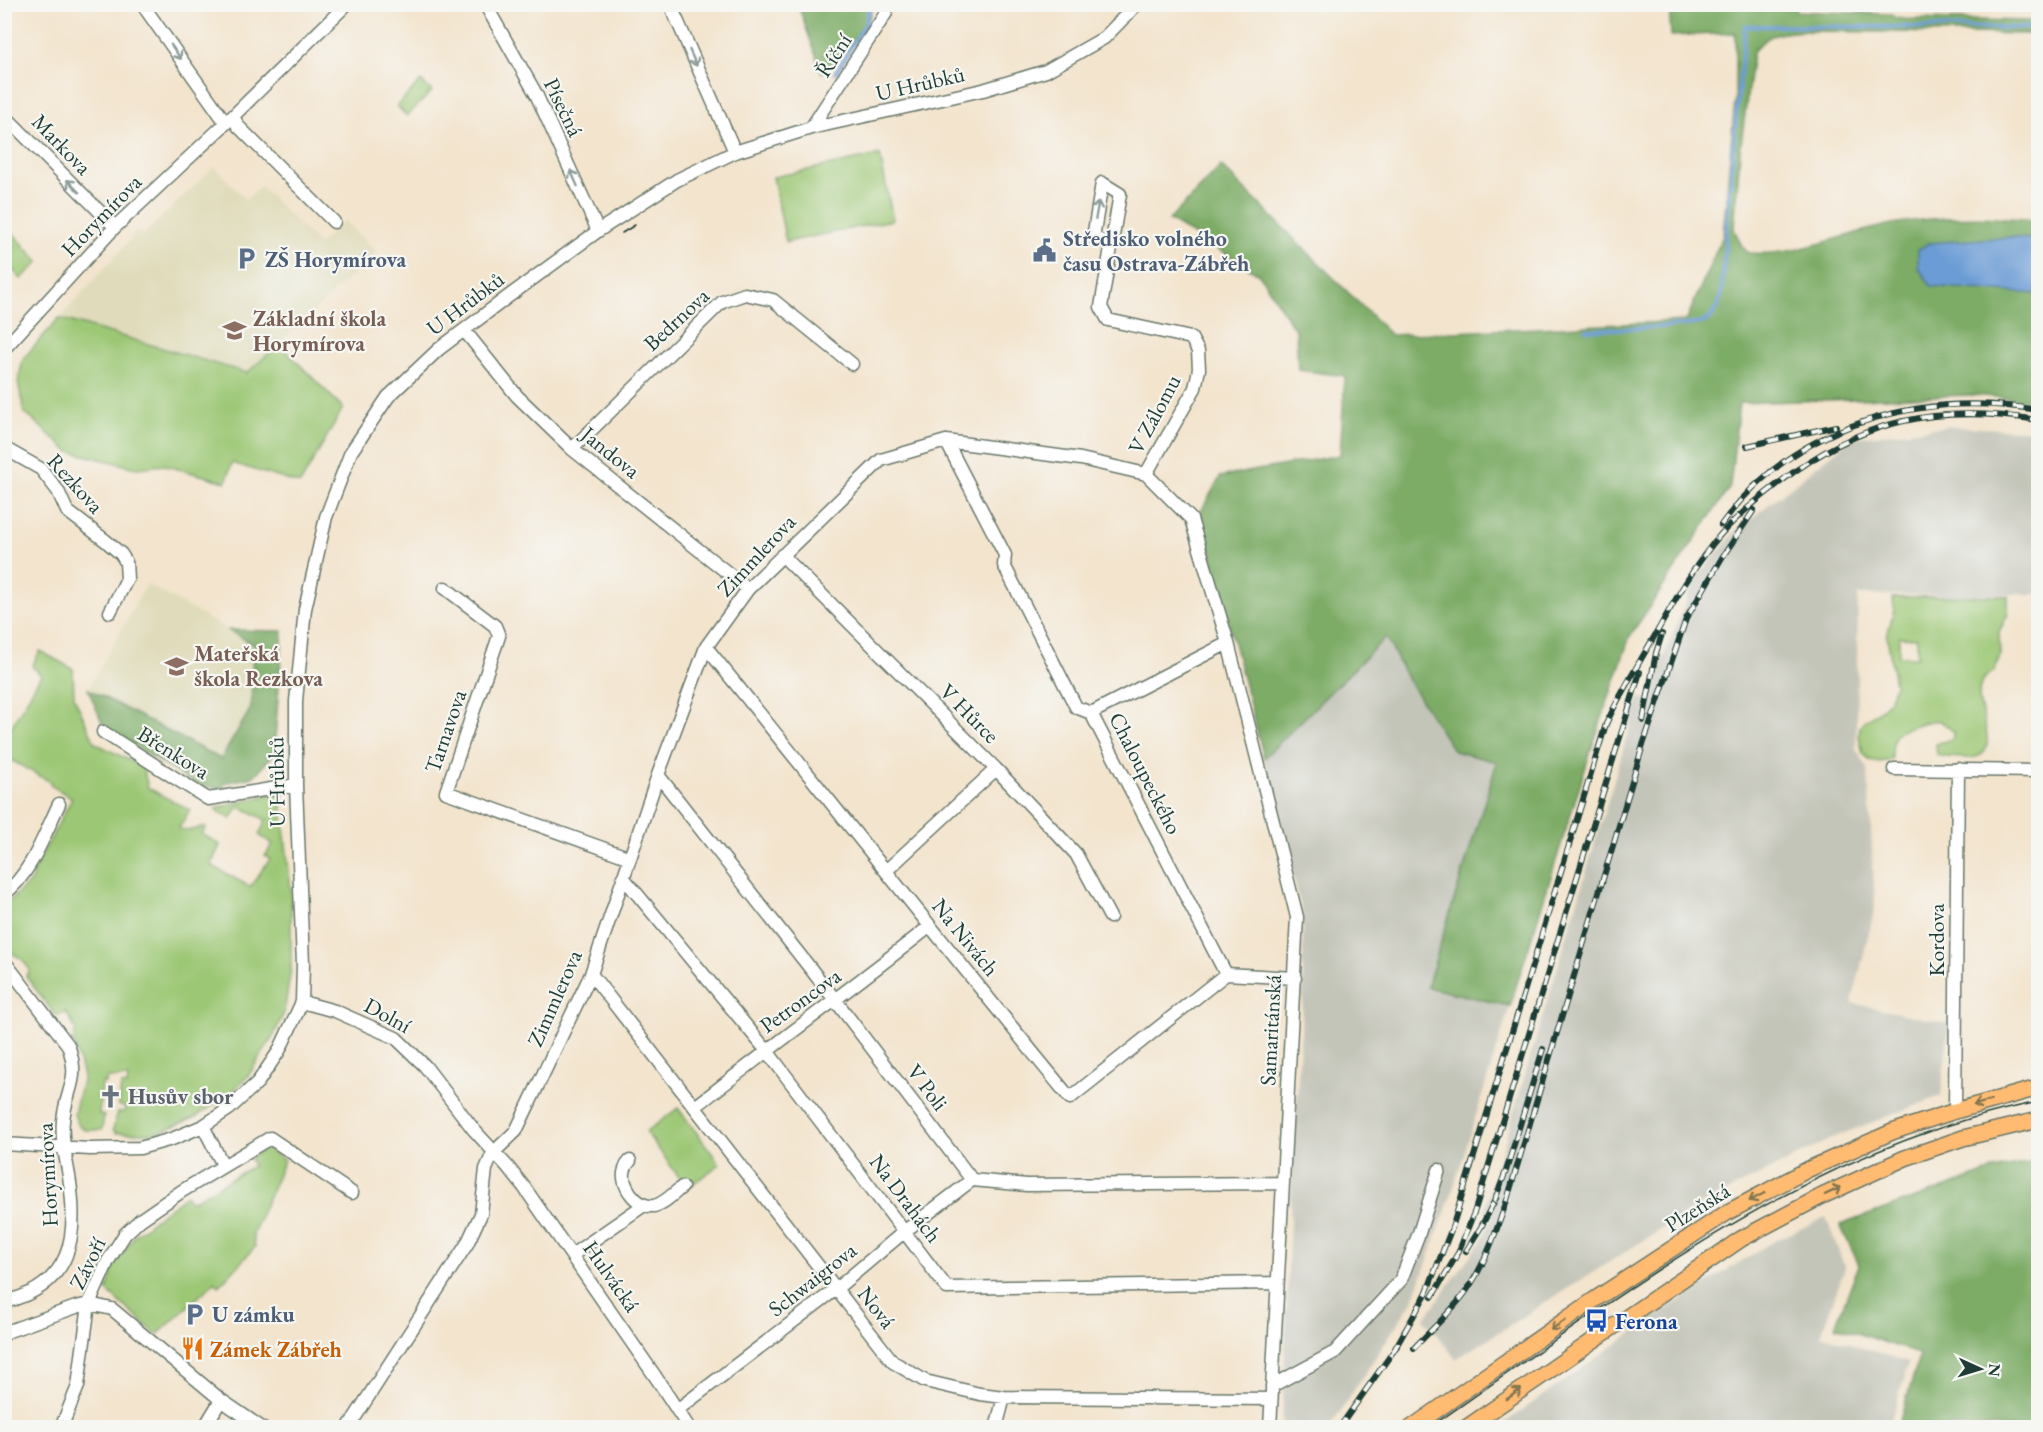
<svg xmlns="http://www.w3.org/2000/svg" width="2043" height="1432" font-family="'EB Garamond',serif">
	<rect width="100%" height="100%" fill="#f6f6f2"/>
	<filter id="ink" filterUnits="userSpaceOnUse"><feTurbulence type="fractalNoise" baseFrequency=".0167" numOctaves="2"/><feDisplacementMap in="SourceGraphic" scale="12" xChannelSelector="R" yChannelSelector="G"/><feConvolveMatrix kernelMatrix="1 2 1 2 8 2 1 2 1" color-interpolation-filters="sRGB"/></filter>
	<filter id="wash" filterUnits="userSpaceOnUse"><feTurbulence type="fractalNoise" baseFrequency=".008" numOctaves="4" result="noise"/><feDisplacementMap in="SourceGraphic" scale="24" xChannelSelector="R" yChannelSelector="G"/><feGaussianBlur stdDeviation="1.35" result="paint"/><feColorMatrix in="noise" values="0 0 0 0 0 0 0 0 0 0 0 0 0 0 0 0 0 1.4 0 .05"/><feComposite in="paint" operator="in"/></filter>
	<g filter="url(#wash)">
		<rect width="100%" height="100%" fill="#f3e4cd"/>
		<path fill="#e0dcbb" d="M214 167 246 200 260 186 319 244 344 221 377 252 279 343 343 408 300 484 232 463 226 482 164 465 137 468 68 451 24 412 18 382 23 359 137 232 142 236Z
			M147 584 253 644 251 708 221 759 88 689Z"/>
		<path fill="#c4c5b9" d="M1949 426 2038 431V594L1858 595 1856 749 1868 769 1875 908 1852 1003 1949 1024 1941 1096 1839 1135 1698 1206 1456 1359 1424 1319 1480 1243 1493 1216 1484 1211 1639 697 1649 700 1659 669 1694 580 1736 531 1852 438Z
			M1386 637 1408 680 1497 762 1427 986 1510 1006 1451 1196 1413 1300 1330 1427H1282L1291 1194 1303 999V916L1264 758Z
			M1826 1217 1845 1268 1821 1335 1909 1362 1889 1427H1501L1510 1419 1660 1313 1770 1243Z"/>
		<path fill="#9cc774" stroke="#5e8254" stroke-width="1.5" fill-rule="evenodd" d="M421 81 432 91 407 116 397 106Z
			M880 155 893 220 786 242 773 177Z
			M12 232 39 262 21 279 5 262V239Z
			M59 318 247 373 279 344 343 408 300 484 232 463 226 482 164 465 137 468 68 451 24 412 18 382 23 359Z
			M1946 596H2008V614L1999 632 2000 655 1995 671C1988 675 1982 678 1980 687 1973 711 2010 760 1964 758 1954 757 1947 758 1937 755L1936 744 1952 739 1954 732C1949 728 1945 723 1939 721 1931 719 1899 729 1895 736 1892 742 1892 752 1892 760L1879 762 1869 760 1863 753 1859 736 1860 727 1865 720 1878 712 1889 701 1895 685 1887 636 1894 610 1893 598ZM1899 637 1917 638V657L1899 656Z
			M40 651 73 669 74 697 95 743 143 767 148 788 190 810 179 828C188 834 197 827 206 827L202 834 220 845 211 865 250 887 270 859 265 856 273 844 259 835 266 820 239 806 231 819 216 810 217 808 280 792 291 889V969L284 1013 273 1037 248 1076 229 1095 194 1118 156 1133H116L113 1129 118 1112H124L125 1107 119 1106 121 1085 127 1086 128 1078H107L106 1083H102L99 1114 104 1115 102 1130H85L78 1124 74 1114 83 1076 73 1040 76 1030 66 1012 59 1016 54 1014 26 976 30 970 22 959 13 954 4 938 5 905 31 881 34 870 72 798 50 785 51 782 11 760 5 771V738L41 675 32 666Z
			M678 1108 720 1164 687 1188 646 1132Z
			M265 1148 284 1160 253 1234 255 1247 219 1286 215 1282 157 1335 107 1291 113 1267 135 1235 186 1195 191 1202 253 1166 250 1158Z"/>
		<path fill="#7dac66" stroke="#4e744d" stroke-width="1.5" d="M1795 4 1796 11 1890 14 1896 18 1905 19 2038 21V34L1803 31C1780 34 1768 32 1753 52L1740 152 1734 229 1742 246 1748 253C1797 257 1845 233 1892 224 1941 215 1989 216 2038 220V401L1972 395 1739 403 1730 487 1630 636 1591 750 1510 1006 1427 987 1497 762 1454 751 1408 680 1386 637 1264 758 1200 513 1220 477 1340 455 1345 376 1298 370 1296 331 1259 274 1169 220 1221 166 1391 335 1686 321 1723 235 1735 99V33L1671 36 1669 5Z
			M798 5V4L873 5 866 29 822 73Z
			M228 630 283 631 274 754 253 777 224 783V788L198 786 104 727 88 689 221 759 251 708 253 644Z
			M2038 1161V1427H1898L1920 1354 1835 1326 1859 1265 1840 1225 1993 1170Z"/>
		<path fill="#6c9cd5" stroke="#466c84" stroke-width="1.5" d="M2013 237 2038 240V294L1931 286 1918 267V250L1929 243Z"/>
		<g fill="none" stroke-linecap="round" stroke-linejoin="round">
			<path stroke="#6c9cd5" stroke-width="4" d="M835 73 866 23 870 4
				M1586 330C1606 329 1693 328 1706 321 1714 317 1717 305 1721 297L1733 148 1745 26 2038 28"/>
		</g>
	</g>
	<g filter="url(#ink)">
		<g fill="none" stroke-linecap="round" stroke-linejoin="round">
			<defs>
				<path id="minor" d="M142 4 226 123
					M485 4 536 94 598 231
					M670 4 735 152
					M4 115 115 227
					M233 116 238 126 334 222
					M811 128 886 13V4
					M1111 244 1093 238 1102 183 1120 194 1101 307 1108 320 1191 338 1198 351 1199 369 1195 388 1146 474
					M464 330 517 396 572 449 748 589
					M4 349 115 227 226 123 347 4
					M946 441 1005 555 1004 565 1076 707 1091 713 1226 974 1295 978
					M4 448 41 469 58 491 67 511 106 541 121 554 126 562 127 579 110 612
					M572 449 722 302 745 294 773 300 852 364
					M782 555 996 769 1076 854 1110 917
					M445 588 495 626 499 636 446 792 630 858
					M706 647C827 797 947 949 1070 1098L1226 974
					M1091 713 1228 643
					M103 732 208 799 296 785
					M1894 769 2038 771
					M658 775 836 1001 972 1180 1027 1185 1282 1183
					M887 870 996 769
					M623 877 767 1051 947 1288 1277 1283
					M4 894C30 876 45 833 59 804
					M4 961 68 1045C81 1082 66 1087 63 1121 61 1139 66 1158 69 1176 79 1237 72 1286 4 1302
					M591 974 893 1362 925 1381 980 1394 1004 1397 1271 1399
					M302 1002 335 1011 396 1038 425 1066 474 1130 507 1166 524 1187 655 1376 689 1428
					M695 1107C772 1046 852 988 929 927
					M1955 1111 1958 769
					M203 1126 223 1165
					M4 1144 90 1149 140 1148 172 1139 203 1126 229 1109 258 1082 279 1051 302 1002 303 964 296 785V701L305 609 326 517 351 452 388 397 439 349 509 296 598 231 677 180 735 152 811 128 983 90 1046 71 1104 38 1137 4
					M630 1161C628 1163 626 1166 625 1169 619 1184 637 1208 654 1206 664 1204 674 1193 682 1187
					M572 1255 644 1205
					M4 1335 6 1332 76 1307 89 1304 112 1309 221 1400 262 1428
					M1272 1386 1335 1352 1401 1280 1419 1233 1439 1170
					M677 1410 836 1289 905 1231 972 1180
					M61 1428 78 1386 89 1304 108 1261 125 1234 140 1220 182 1191 270 1138 352 1193
					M204 1428 221 1400
					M348 1428 467 1244 481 1214 486 1169 493 1153 516 1131 591 974 658 775 706 647 748 589 881 460 946 441 1081 459 1146 474 1191 519 1228 643 1297 917 1270 1428
					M996 1428 1004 1397"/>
				<path id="major" d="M1411 1428 1594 1300 1728 1212 1809 1169 1892 1132 1955 1111 2038 1088
					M1466 1428 1741 1239 1820 1197 1905 1158 1963 1138 2038 1120"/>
			</defs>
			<use href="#minor" stroke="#69776a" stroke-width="15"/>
			<use href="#major" stroke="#69776a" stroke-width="18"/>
			<use href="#minor" stroke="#fff" stroke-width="12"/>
			<use href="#major" stroke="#ffbb71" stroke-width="15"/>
			<path stroke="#1f3d34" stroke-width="1.5" d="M622 233 635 225
				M1429 1428C1621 1296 1804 1148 2038 1102"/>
			<defs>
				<path id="rail" d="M1747 446 1836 426
					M1721 525C1793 424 1920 390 2038 410
					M1643 721 1656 653 1662 634
					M1494 1202 1506 1171 1543 1049
					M1466 1251 1481 1227 1497 1196
					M1432 1297 1458 1253 1475 1210 1640 672
					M1414 1348C1431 1330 1450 1313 1465 1293 1485 1265 1496 1232 1507 1200L1643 745 1686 619 1723 556 1754 510
					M1393 1352 1426 1294 1453 1225 1606 724C1620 694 1637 666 1654 637 1674 602 1694 565 1721 534 1738 515 1758 499 1779 483 1861 419 1937 404 2038 420
					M1339 1428 1397 1346"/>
			</defs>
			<use href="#rail" stroke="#1f3d34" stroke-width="6"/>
			<use href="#rail" stroke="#f6f6f2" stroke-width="4" stroke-dasharray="11" stroke-linecap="butt"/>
		</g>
		<defs><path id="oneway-shaft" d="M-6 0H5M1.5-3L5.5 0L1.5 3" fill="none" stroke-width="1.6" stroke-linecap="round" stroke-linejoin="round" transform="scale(1.5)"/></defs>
		<g stroke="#8f9e9a">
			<use href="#oneway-shaft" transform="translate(176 52) rotate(55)"/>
			<use href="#oneway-shaft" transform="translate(693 58) rotate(66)"/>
			<use href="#oneway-shaft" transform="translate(574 178) rotate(-114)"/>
			<use href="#oneway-shaft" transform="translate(73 186) rotate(-134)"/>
			<use href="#oneway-shaft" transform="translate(1097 210) rotate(-80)"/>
		</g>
		<g stroke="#84764f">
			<use href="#oneway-shaft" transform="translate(1982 1103) rotate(165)"/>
			<use href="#oneway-shaft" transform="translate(1833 1191) rotate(-25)"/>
			<use href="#oneway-shaft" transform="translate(1757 1197) rotate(152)"/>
			<use href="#oneway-shaft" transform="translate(1558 1325) rotate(146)"/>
			<use href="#oneway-shaft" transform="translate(1514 1394) rotate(-35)"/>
		</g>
	</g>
	<defs>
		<symbol id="civic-bare" viewBox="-9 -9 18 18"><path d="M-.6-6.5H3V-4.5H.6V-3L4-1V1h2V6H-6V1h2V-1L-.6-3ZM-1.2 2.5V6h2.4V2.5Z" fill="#5c6f8a" stroke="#f6f6f2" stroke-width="2.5" paint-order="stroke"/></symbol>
		<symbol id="parking-bare" viewBox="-9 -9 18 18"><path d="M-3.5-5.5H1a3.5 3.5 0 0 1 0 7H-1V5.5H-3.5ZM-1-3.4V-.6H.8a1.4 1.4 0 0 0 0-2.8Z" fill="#5c6f8a" stroke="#f6f6f2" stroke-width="2.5" paint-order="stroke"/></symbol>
		<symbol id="school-bare" viewBox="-9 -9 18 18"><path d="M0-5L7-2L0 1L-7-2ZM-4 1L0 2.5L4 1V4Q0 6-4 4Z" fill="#8d6e63" stroke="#f6f6f2" stroke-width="2.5" paint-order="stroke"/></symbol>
		<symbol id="church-bare" viewBox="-9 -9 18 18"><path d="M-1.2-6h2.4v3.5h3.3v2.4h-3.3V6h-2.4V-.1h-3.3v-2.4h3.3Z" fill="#6b7280" stroke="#f6f6f2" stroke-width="2.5" paint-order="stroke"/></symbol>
		<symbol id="bus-bare" viewBox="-9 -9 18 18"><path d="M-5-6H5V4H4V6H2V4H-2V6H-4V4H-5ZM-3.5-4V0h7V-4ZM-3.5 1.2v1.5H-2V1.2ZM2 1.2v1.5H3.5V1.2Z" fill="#1a4fb4" stroke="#f6f6f2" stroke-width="2.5" paint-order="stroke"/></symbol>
		<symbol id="restaurant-bare" viewBox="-9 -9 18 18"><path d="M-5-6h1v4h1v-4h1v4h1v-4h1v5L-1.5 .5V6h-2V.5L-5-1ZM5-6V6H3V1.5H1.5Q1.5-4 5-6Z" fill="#e8710a" stroke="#f6f6f2" stroke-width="2.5" paint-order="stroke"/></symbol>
	</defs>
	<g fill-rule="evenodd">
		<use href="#civic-bare" x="1028" y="234" width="33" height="33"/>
		<use href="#parking-bare" x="230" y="242" width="33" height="33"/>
		<use href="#school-bare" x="218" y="314" width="33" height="33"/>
		<use href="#school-bare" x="160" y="650" width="33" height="33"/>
		<use href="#church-bare" x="94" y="1080" width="33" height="33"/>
		<use href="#parking-bare" x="178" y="1298" width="33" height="33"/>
		<use href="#bus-bare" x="1580" y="1304" width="33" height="33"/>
		<use href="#restaurant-bare" x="176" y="1332" width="33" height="33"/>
	</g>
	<g text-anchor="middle" stroke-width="4.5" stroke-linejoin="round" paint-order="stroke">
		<g font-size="22" fill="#1f3d34" stroke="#f6f6f2">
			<text transform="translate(833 55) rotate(-57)" y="8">Říční</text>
			<text transform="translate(920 83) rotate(-13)" y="8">U Hrůbků</text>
			<text transform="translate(564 107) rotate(64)" y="8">Písečná</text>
			<text transform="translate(62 144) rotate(46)" y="8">Markova</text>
			<text transform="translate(101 215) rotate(-46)" y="8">Horymírova</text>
			<text transform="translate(465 303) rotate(-37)" y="8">U Hrůbků</text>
			<text transform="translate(676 319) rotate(-43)" y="8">Bedrnova</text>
			<text transform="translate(1154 414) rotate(-62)" y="8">V Zálomu</text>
			<text transform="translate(611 452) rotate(39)" y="8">Jandova</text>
			<text transform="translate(76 483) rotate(48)" y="8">Rezkova</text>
			<text transform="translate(756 555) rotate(-47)" y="8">Zimmlerova</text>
			<text transform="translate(970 713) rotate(45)" y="8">V Hůrce</text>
			<text transform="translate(445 731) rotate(-71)" y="8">Tarnavova</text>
			<text transform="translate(174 752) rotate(32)" y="8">Břenkova</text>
			<text transform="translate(1146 773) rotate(63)" y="8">Chaloupeckého</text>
			<text transform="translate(276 782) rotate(-91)" y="8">U Hrůbků</text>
			<text transform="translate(966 937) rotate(51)" y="8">Na Nivách</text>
			<text transform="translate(1936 940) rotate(-90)" y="8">Kordova</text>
			<text transform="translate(554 998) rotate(-66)" y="8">Zimmlerova</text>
			<text transform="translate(800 1000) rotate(-36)" y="8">Petroncova</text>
			<text transform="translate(388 1015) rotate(29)" y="8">Dolní</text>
			<text transform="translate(1270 1030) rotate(-87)" y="8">Samaritánská</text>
			<text transform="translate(928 1087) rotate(53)" y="8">V Poli</text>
			<text transform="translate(47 1175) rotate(-93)" y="8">Horymírova</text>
			<text transform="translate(906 1198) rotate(53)" y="8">Na Drahách</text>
			<text transform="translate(1697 1207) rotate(-32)" y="8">Plzeňská</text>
			<text transform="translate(87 1263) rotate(-64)" y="8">Závoří</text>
			<text transform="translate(612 1276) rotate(55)" y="8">Hulvácká</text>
			<text transform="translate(812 1279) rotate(-38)" y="8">Schwaigrova</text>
			<text transform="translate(877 1307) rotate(52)" y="8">Nová</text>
		</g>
		<g font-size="22" font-weight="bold" fill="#4e5e75" stroke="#f6f6f2" text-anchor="start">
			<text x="1063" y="246">Středisko volného<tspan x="1063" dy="25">času Ostrava-Zábřeh</tspan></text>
			<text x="265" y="267">ZŠ Horymírova</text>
			<text x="212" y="1322">U zámku</text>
		</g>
		<g font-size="22" font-weight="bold" fill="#785e54" stroke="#f6f6f2" text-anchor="start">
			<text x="253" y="326">Základní škola<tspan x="253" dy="25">Horymírova</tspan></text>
			<text x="194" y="661">Mateřská<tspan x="194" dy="25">škola Rezkova</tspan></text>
		</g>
		<g font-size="22" font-weight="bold" fill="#5b616d" stroke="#f6f6f2" text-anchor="start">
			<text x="128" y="1104">Husův sbor</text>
		</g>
		<g font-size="22" font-weight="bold" fill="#164399" stroke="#f6f6f2" text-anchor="start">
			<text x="1615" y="1329">Ferona</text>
		</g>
		<g font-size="22" font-weight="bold" fill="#c56008" stroke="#f6f6f2" text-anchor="start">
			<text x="210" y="1357">Zámek Zábřeh</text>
		</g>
	</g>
	<rect width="2043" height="1432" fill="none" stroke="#f6f6f2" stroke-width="24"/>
	<g transform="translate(1980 1369) rotate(94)" stroke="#f6f6f2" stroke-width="4.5" paint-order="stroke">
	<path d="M0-4.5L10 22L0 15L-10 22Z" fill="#1f3d34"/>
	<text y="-9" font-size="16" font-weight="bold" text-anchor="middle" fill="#1f3d34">N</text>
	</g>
</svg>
